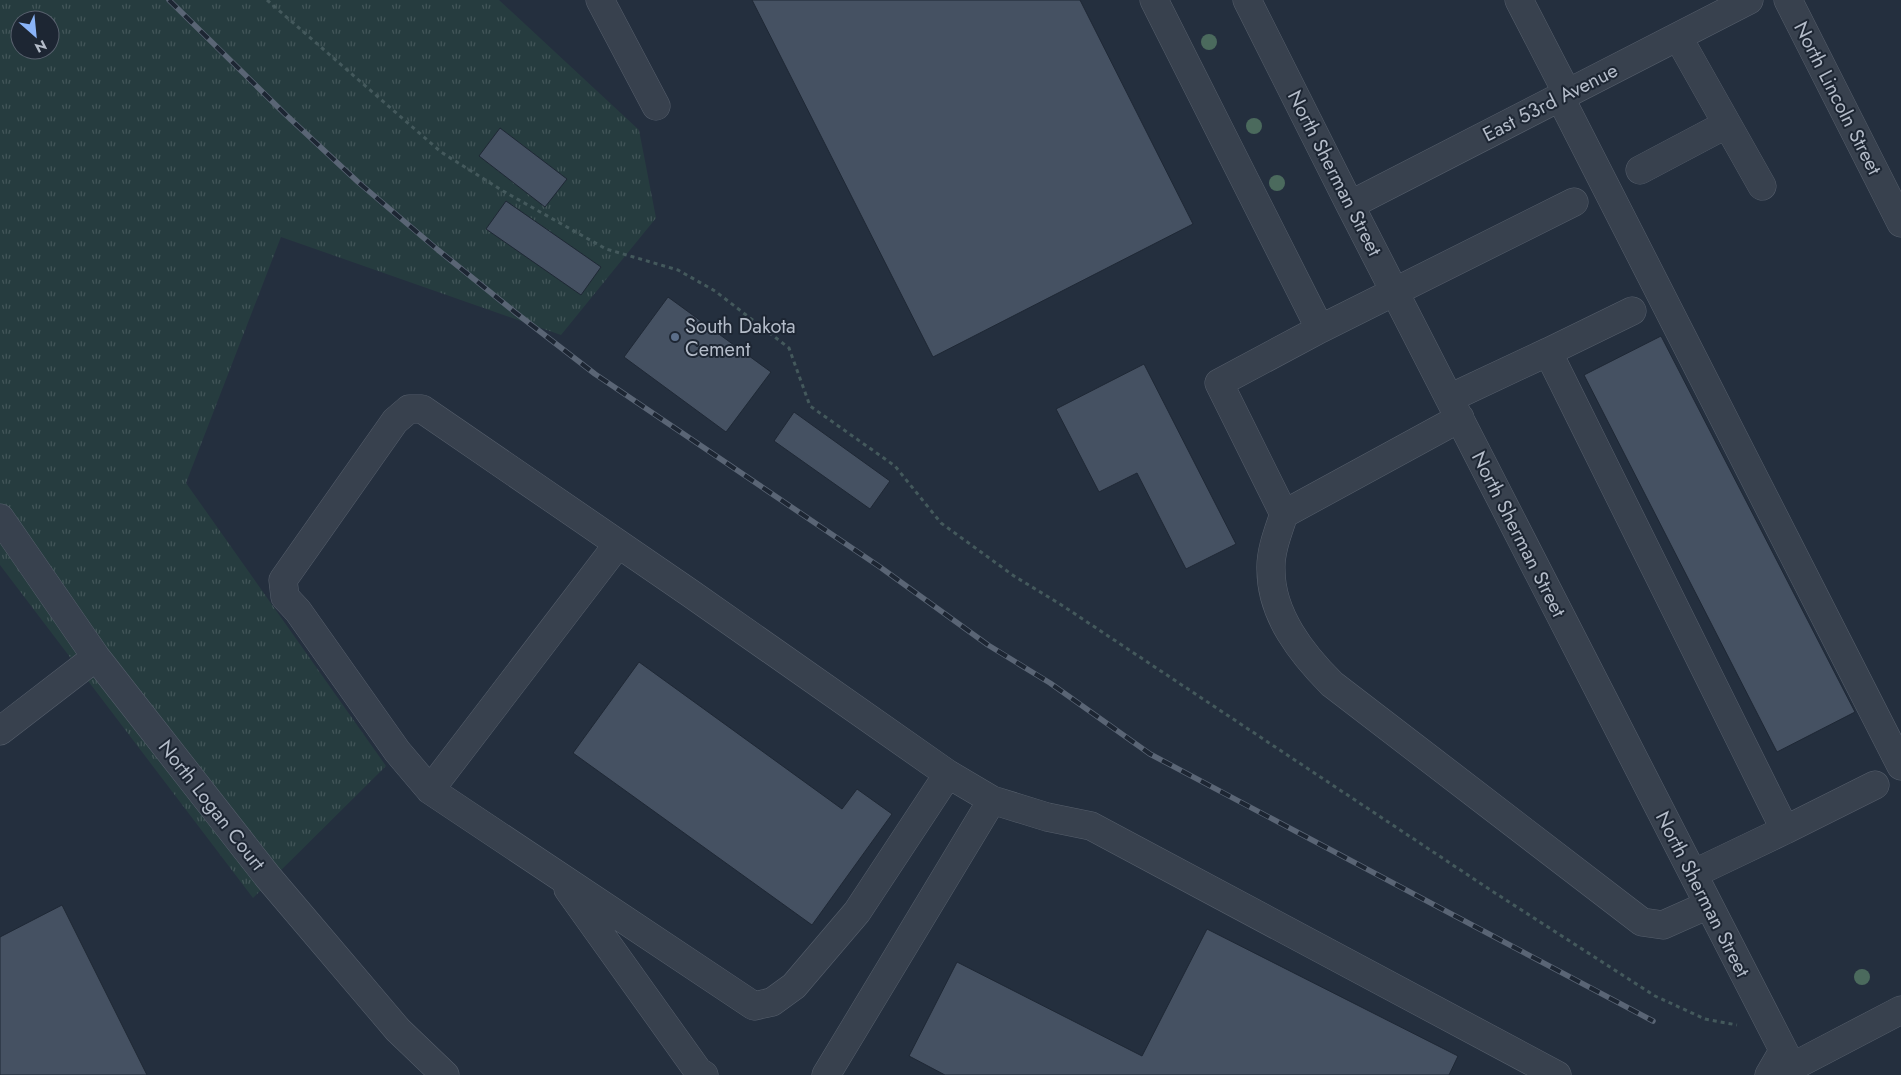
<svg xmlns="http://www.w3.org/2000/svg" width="1901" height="1075" font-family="Jost,sans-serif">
	<defs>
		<pattern id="grass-tufts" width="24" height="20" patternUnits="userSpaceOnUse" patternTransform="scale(1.25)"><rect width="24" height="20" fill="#263c3f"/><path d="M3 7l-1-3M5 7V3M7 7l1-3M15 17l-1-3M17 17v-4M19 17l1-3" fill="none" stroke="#435659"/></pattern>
	</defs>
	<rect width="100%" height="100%" fill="#242f3e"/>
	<path fill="url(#grass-tufts)" fill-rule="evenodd" d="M0 0H499L639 130 656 218 561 335 281 237 186 483 386 766 253 898 0 565ZM20 20H50V50H20Z"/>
	<path fill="#455162" stroke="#1f2835" d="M752 0H1080L1193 224 933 357Z
		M500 128 567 179 545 207 479 156Z
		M506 201 601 267 581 295 486 229Z
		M668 297 771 372 726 432 624 357Z
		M1661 336 1855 712 1777 752 1584 375Z
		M1144 364 1236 544 1186 569 1137 473 1099 492 1056 409Z
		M794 412 890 481 870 509 774 441Z
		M639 662 842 809 857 789 892 814 812 925 573 753Z
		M62 905 147 1075H0V937Z
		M1207 929 1458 1056 1449 1075H945L909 1056 957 962 1142 1056Z"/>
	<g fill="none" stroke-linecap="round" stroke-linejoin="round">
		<defs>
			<path id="minor" d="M600 0 656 106
				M1154 0 1320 329 1574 202
				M1247 0 1350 205 1792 1067 1901 1010
				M1519 0 1567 93
				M1788 0 1901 223
				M1678 37 1762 186
				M1560 97 1901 766
				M1640 170 1727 124
				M1350 205 1749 0
				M1320 329 1219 383 1284 514 1460 418
				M1548 352 1632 311
				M1450 398 1548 352 1785 830 1875 785
				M1284 514C1278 532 1270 552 1271 570 1271 615 1302 654 1332 684L1642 922 1663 925 1708 905
				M0 518 96 657 268 877 398 1030 445 1075
				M0 731 96 657
				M948 774 857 912 794 986 772 1002 754 1006 430 790 397 751 298 611 285 597 283 580 395 421 409 409H422L690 593 948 774 992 800 1047 817 1091 826 1557 1075
				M430 790 618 544
				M1693 874 1785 830
				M568 889 698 1071 704 1075
				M826 1075 992 800
				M1769 1075 1783 1051"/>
		</defs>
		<use href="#minor" stroke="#565f6c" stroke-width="29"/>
		<path stroke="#44595c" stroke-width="3" stroke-dasharray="4 4" stroke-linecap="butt" d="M267 0 441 152 503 191 606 249 678 270 715 291 789 348 810 406 895 466 941 523 1014 576 1060 604 1492 891 1655 996 1705 1019 1737 1025"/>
		<use href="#minor" stroke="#38414e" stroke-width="28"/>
		<defs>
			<path id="rail" d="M169 0 285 114 358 182 438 250 516 313 595 374 880 567 988 645 1050 683 1150 754 1653 1021"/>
		</defs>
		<use href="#rail" stroke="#5a6575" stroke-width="5.5"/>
		<use href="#rail" stroke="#1d2633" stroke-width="4" stroke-dasharray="11" stroke-linecap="butt"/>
	</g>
	<g fill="#4b6a5d">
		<circle cx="1209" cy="42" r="8"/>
		<circle cx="1254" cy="126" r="8"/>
		<circle cx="1277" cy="183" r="8"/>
		<circle cx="1862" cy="977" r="8"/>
	</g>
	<circle fill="#5c6f8a" stroke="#1d2633" stroke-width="2" cx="675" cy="337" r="5"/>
	<g text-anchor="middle" stroke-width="4" stroke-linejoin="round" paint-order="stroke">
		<g font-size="20" fill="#b4bcc9" stroke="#1d2633">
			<text transform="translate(1838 98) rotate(63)" y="7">North Lincoln Street</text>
			<text transform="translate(1550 102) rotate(-27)" y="7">East 53rd Avenue</text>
			<text transform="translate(1335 173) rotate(63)" y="7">North Sherman Street</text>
			<text transform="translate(1519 534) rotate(63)" y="7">North Sherman Street</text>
			<text transform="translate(212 805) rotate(52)" y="7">North Logan Court</text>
			<text transform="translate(1703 894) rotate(63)" y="7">North Sherman Street</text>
		</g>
		<g font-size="20" fill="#b4bcc9" stroke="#1d2633" text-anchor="start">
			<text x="685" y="333">South Dakota<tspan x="685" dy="23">Cement</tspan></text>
		</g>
	</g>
	<g transform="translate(35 35) rotate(153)"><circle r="24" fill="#1d2633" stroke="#59626f"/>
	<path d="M0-4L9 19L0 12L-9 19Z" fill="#8ab4f8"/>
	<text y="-8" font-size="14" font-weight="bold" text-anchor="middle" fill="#b4bcc9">N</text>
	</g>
</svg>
